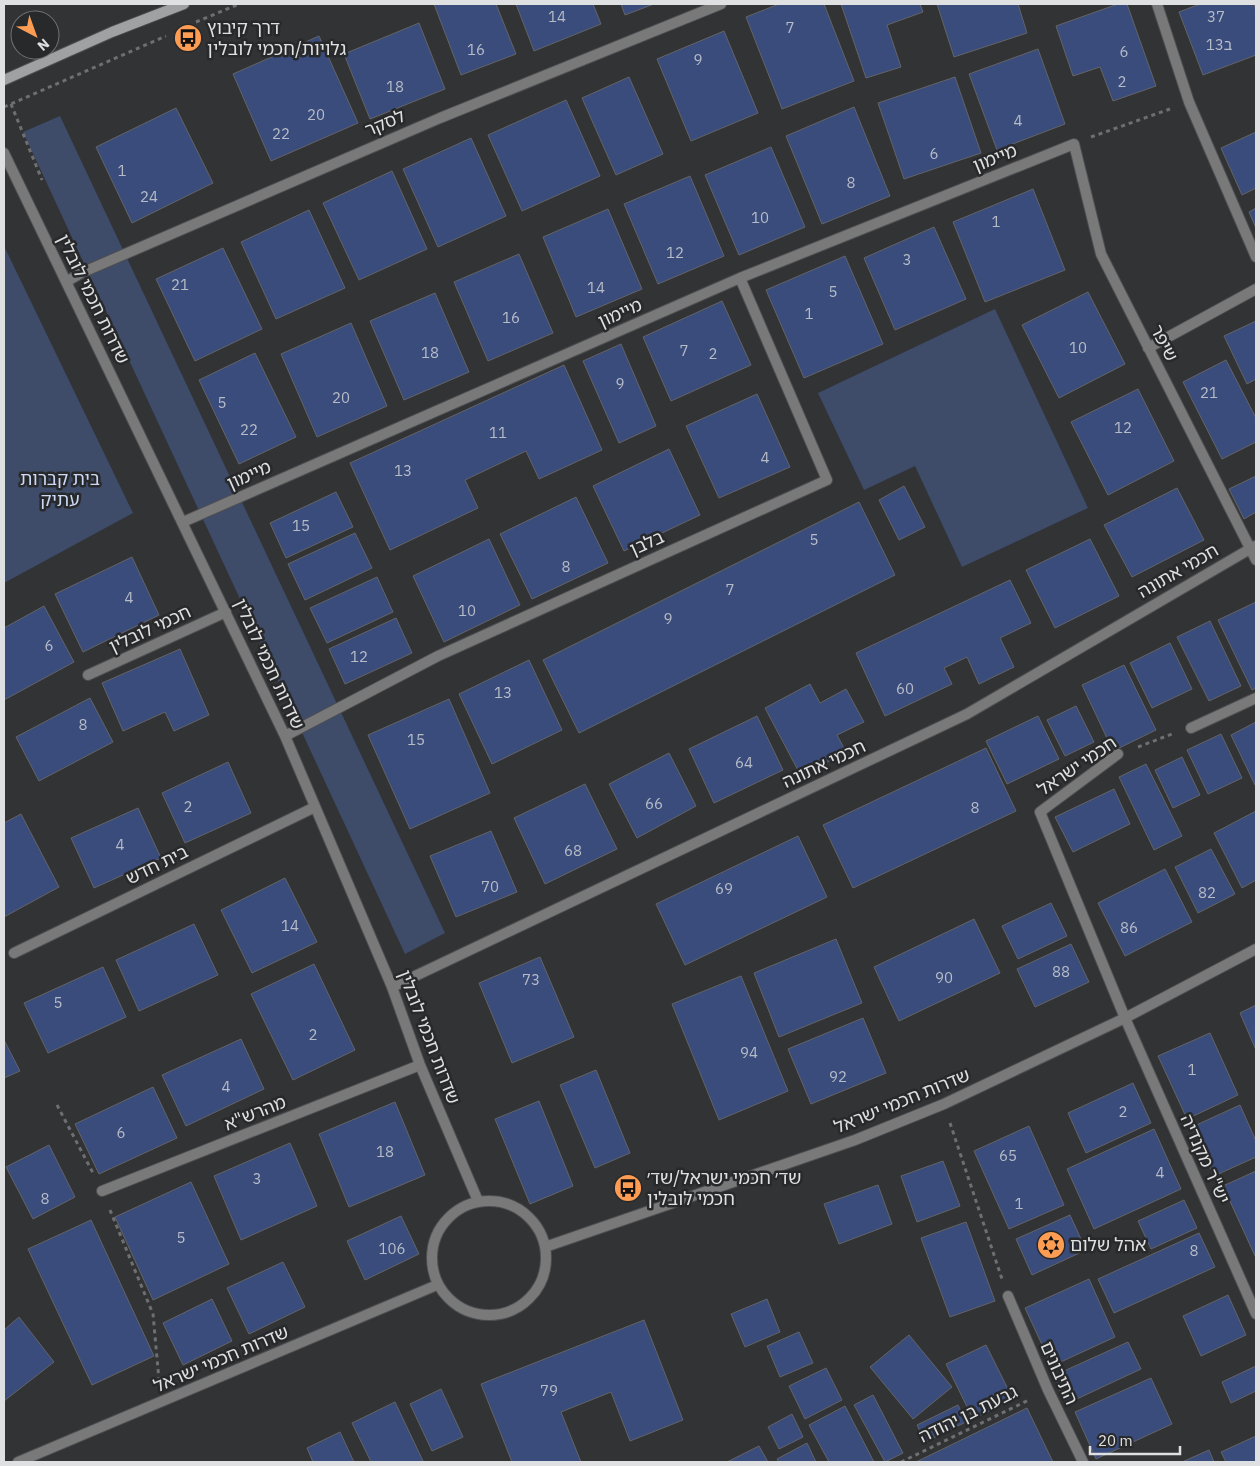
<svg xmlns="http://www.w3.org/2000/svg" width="1260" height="1466" font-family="'IBM Plex Sans','Noto Sans Hebrew',sans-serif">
	<rect width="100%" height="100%" fill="#323335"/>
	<path fill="#3e4b69" d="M60 116 445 933 405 954 23 132Z
		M4 246 133 513 4 583Z
		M995 309 1088 508 962 567 915 466 864 490 818 393Z"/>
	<path fill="#3a4c7b" stroke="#636467" d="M434 4H496L516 54 461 75Z
		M516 4H593L601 24 534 51Z
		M621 4H654L625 15Z
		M779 4H824L854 81 782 109 746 17Z
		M841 4H920L923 12 887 25 901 67 866 78Z
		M937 4H1018L1027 33 954 57Z
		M1118 4H1127L1156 86 1113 101 1100 67 1073 76 1056 26Z
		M1200 4H1254L1256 11V55L1203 75 1179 12Z
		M419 23 445 89 370 119 344 54Z
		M724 31 758 113 691 141 657 59Z
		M319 36 358 123 271 161 233 74Z
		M1038 49 1065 124 997 150 969 74Z
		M629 77 663 154 616 175 582 98Z
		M955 77 981 153 904 179 878 103Z
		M566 100 600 176 522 211 488 135Z
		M854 107 890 196 822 224 786 136Z
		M176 108 213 183 132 223 96 147Z
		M1256 132V188L1242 195 1221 148Z
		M471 138 506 216 438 247 403 169Z
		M771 147 805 227 739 255 705 175Z
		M392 171 427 249 359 280 323 203Z
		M690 176 724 256 658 284 624 204Z
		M1033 189 1065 270 985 302 953 222Z
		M1256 208V228L1249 212Z
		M608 209 642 289 576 317 543 237Z
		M309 210 345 288 276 319 241 242Z
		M934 227 966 299 895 330 864 258Z
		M223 248 262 329 195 361 156 279Z
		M519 254 553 333 488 361 454 282Z
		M845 256 883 344 804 378 766 290Z
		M1088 292 1125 364 1059 398 1022 325Z
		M435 293 469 372 404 400 370 321Z
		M722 301 751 365 671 401 643 337Z
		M1256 321V379L1247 384 1224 336Z
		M351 323 387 406 317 437 281 354Z
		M621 344 656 426 619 443 583 361Z
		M255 353 296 437 239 464 199 380Z
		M1226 360 1256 418V442L1222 459 1183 382Z
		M564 365 602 450 539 479 526 451 465 480 478 508 390 550 350 463Z
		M1138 389 1174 461 1108 495 1071 422Z
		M757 394 790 467 719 498 686 426Z
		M669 449 700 515 624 551 593 486Z
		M1256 476V512L1244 519 1229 489Z
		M904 486 925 527 899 540 879 500Z
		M1177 488 1204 540 1132 577 1104 525Z
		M336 492 353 527 286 558 270 523Z
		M576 497 608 563 532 599 500 534Z
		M859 502 895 575 579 733 543 660Z
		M355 533 372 568 305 600 288 564Z
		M489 539 520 605 444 642 413 576Z
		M1090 539 1119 596 1055 628 1026 570Z
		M132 557 159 615 83 652 55 594Z
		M377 577 393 612 327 643 310 608Z
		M1010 580 1031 623 1000 638 1014 667 979 684 967 657 944 668 952 684 885 716 856 653Z
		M1256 602V688L1252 690 1218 620Z
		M44 606 74 662 4 700V628Z
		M396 618 412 653 345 684 329 649Z
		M1210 621 1241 686 1209 701 1177 637Z
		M1170 643 1192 689 1152 708 1130 663Z
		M180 649 209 715 174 731 165 712 123 731 102 683Z
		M529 660 562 730 492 764 459 694Z
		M1124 665 1156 730 1113 751 1082 685Z
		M810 684 820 703 846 689 864 722 837 735 846 752 801 776 765 708Z
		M90 698 113 742 39 781 16 737Z
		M449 699 490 793 410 829 368 735Z
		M1076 706 1094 742 1065 756 1047 720Z
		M757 716 783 770 714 803 689 749Z
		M1038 716 1059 759 1007 784 986 741Z
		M1256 722V785H1255L1231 735Z
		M1221 734 1242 778 1208 794 1187 750Z
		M986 748 1016 811 853 888 823 825Z
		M669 753 696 806 637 838 609 784Z
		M1182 757 1200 795 1173 808 1155 770Z
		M228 762 251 813 185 843 162 793Z
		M1146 764 1182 836 1154 850 1119 777Z
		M585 784 617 849 545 884 514 818Z
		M1114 789 1130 824 1073 852 1055 817Z
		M138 808 161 858 94 888 71 838Z
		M1256 811V880L1242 888 1214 833Z
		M21 814 59 887 4 917V823Z
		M491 831 517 892 456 917 430 856Z
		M798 836 827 897 685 965 656 904Z
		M1211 849 1235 894 1198 913 1175 867Z
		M1165 869 1192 922 1125 956 1098 903Z
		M285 878 317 942 252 973 221 910Z
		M1051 903 1067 936 1018 959 1002 926Z
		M974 919 1000 973 899 1021 874 967Z
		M194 924 218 975 139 1011 116 960Z
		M836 939 862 1003 779 1037 754 973Z
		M1071 944 1089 982 1035 1007 1017 969Z
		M540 957 574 1037 512 1063 479 983Z
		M314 964 355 1050 293 1080 251 994Z
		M103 967 126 1017 48 1053 24 1003Z
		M741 976 788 1091 719 1120 672 1004Z
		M1256 1005V1050L1240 1013Z
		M863 1018 886 1073 811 1104 788 1049Z
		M1210 1033 1238 1095 1187 1119 1158 1056Z
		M241 1039 264 1089 186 1126 162 1075Z
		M4 1040 20 1071 4 1078Z
		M596 1070 630 1153 595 1168 560 1085Z
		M1133 1083 1151 1123 1086 1153 1068 1113Z
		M153 1087 177 1138 99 1174 75 1124Z
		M539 1101 573 1186 530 1204 495 1119Z
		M395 1102 425 1175 349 1207 319 1134Z
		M1240 1105 1256 1141V1157L1214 1176 1192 1127Z
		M1029 1126 1064 1205 1009 1229 974 1151Z
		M1154 1129 1181 1189 1094 1229 1067 1169Z
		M290 1143 317 1206 241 1240 214 1176Z
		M49 1145 75 1197 33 1219 6 1167Z
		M943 1161 960 1206 917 1222 901 1176Z
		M1256 1171V1258L1223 1186Z
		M191 1182 229 1264 153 1300 115 1217Z
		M878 1185 892 1224 839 1244 824 1204Z
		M1184 1200 1197 1228 1151 1249 1138 1221Z
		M1070 1215 1086 1250 1032 1275 1016 1239Z
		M401 1216 419 1254 365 1280 347 1241Z
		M91 1220 154 1356 92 1385 28 1249Z
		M966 1222 995 1301 950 1317 921 1238Z
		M1199 1233 1215 1267 1114 1313 1098 1279Z
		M283 1262 305 1307 249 1334 227 1288Z
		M1089 1279 1115 1337 1052 1366 1025 1308Z
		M1228 1295 1246 1335 1201 1356 1183 1316Z
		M212 1299 232 1341 183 1365 163 1323Z
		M767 1299 780 1332 745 1347 731 1314Z
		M19 1317 54 1362 4 1401V1330Z
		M644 1320 683 1420 630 1441 611 1392 561 1412 581 1462H512L481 1384Z
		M799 1332 813 1363 780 1377 767 1346Z
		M909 1335 952 1387 913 1419 870 1367Z
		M1128 1342 1141 1369 1066 1404 1053 1376Z
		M986 1345 1013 1399 973 1419 946 1364Z
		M1256 1366V1391L1231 1403 1222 1382Z
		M826 1368 842 1400 805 1419 789 1386Z
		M1151 1378 1172 1424 1096 1459 1075 1412Z
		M441 1389 463 1437 432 1451 410 1404Z
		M873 1395 903 1453 885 1462 854 1405Z
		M395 1402 423 1461 421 1462H371L352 1423Z
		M958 1405 966 1422 925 1442 917 1425Z
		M845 1406 874 1462H829L809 1425Z
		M1027 1408 1053 1462H916Z
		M792 1414 803 1437 779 1449 768 1427Z
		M340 1432 354 1462H313L307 1448Z
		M1256 1436V1462H1226L1221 1452Z
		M807 1443 816 1462H779L777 1459Z
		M759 1446 768 1462H727Z
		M1209 1450 1214 1462H1182Z"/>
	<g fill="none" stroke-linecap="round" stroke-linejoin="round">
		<defs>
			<path id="minor" d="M1157 4 1189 102 1256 257
				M4 153 285 736 392 987 420 1065 478 1201
				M66 282 81 273 440 118 721 4
				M1148 348 1256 289
				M183 522 740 278 1074 144 1101 254 1256 560
				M88 675 226 612
				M1191 728 1256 698
				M285 736 438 656 827 480 740 278
				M1118 754 1040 812 1125 1018 1256 1314
				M14 953 315 807
				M392 987 967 714 1255 546
				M102 1191 420 1065
				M1008 1296 1048 1390 1083 1462"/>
			<path id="tertiary" d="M432 1258a57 57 0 1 1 114 0a57 57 0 1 1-114 0Z
				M545 1247 855 1140 944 1104 1125 1018 1256 949
				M18 1462 437 1285"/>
			<path id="secondary" d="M4 80 112 32 184 4"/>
		</defs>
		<use href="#minor" stroke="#4e4f51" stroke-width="12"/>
		<use href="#tertiary" stroke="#4e4f51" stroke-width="12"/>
		<use href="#secondary" stroke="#4e4f51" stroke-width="12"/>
		<path stroke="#6e6f71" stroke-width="3" stroke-dasharray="4 4" stroke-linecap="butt" d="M196 22 239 4
			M11 104 42 180
			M4 107 166 36
			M1091 137 1170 109
			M1138 747 1172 734
			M57 1105 93 1173
			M950 1123 1002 1279
			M110 1210 153 1314 159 1380
			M901 1462 1029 1400"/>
		<use href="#minor" stroke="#79797a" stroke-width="10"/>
		<use href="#tertiary" stroke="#79797a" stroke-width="10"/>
		<use href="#secondary" stroke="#a0a1a3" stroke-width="10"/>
	</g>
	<defs>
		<symbol id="bus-disc" viewBox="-11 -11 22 22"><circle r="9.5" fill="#fc9d53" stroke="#28292b"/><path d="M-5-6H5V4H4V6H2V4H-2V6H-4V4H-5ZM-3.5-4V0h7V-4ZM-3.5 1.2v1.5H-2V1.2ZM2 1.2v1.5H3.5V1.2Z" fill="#111"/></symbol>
		<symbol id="synagogue-disc" viewBox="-11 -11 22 22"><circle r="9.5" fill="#fc9d53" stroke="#28292b"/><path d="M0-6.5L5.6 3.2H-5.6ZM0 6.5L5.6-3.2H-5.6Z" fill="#111"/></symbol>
	</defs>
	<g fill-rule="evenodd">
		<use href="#bus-disc" x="172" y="22" width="32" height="32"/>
		<use href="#bus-disc" x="612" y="1172" width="32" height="32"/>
		<use href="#synagogue-disc" x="1035" y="1229" width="32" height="32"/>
	</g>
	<g text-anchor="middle" stroke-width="5" stroke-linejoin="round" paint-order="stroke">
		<g font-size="15" fill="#b6bbc8">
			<text x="557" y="22">14</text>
			<text x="1216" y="22">37</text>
			<text x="790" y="33">7</text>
			<text x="1219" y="50">13ב</text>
			<text x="476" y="55">16</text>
			<text x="1124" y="57">6</text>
			<text x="698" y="65">9</text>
			<text x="1122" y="87">2</text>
			<text x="395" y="92">18</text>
			<text x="316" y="120">20</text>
			<text x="1018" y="126">4</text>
			<text x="281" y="139">22</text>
			<text x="934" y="159">6</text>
			<text x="122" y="176">1</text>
			<text x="851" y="188">8</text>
			<text x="149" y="202">24</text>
			<text x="760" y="223">10</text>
			<text x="996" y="227">1</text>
			<text x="675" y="258">12</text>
			<text x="907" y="265">3</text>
			<text x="180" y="290">21</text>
			<text x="596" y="293">14</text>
			<text x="833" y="297">5</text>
			<text x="809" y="319">1</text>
			<text x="511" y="323">16</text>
			<text x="1078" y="353">10</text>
			<text x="684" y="356">7</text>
			<text x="430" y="358">18</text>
			<text x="713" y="359">2</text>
			<text x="620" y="389">9</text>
			<text x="1209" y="398">21</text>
			<text x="341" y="403">20</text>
			<text x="222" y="408">5</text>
			<text x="1123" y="433">12</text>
			<text x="249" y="435">22</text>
			<text x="498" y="438">11</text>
			<text x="765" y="463">4</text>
			<text x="403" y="476">13</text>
			<text x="301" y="531">15</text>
			<text x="814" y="545">5</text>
			<text x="566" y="572">8</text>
			<text x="730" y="595">7</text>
			<text x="129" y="603">4</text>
			<text x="467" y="616">10</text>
			<text x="668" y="624">9</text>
			<text x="49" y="651">6</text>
			<text x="359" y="662">12</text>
			<text x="905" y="694">60</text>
			<text x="503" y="698">13</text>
			<text x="83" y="730">8</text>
			<text x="416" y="745">15</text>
			<text x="744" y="768">64</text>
			<text x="654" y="809">66</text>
			<text x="188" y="812">2</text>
			<text x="975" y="813">8</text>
			<text x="120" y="850">4</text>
			<text x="573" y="856">68</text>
			<text x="490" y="892">70</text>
			<text x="724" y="894">69</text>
			<text x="1207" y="898">82</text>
			<text x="290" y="931">14</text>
			<text x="1129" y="933">86</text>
			<text x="1061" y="977">88</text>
			<text x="944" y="983">90</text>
			<text x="531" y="985">73</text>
			<text x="58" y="1008">5</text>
			<text x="313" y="1040">2</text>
			<text x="749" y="1058">94</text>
			<text x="1192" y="1075">1</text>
			<text x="838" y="1082">92</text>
			<text x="226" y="1092">4</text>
			<text x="1123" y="1117">2</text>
			<text x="121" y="1138">6</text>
			<text x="385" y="1157">18</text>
			<text x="1008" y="1161">65</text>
			<text x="1160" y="1178">4</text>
			<text x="257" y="1184">3</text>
			<text x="45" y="1204">8</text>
			<text x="1019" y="1209">1</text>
			<text x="181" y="1243">5</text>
			<text x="392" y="1254">106</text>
			<text x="1194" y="1256">8</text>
			<text x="549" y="1396">79</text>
		</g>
		<g font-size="18" fill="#dfe0e2" stroke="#28292b" text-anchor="start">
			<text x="207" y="34">דרך קיבוץ<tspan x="207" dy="21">גלויות/חכמי לובלין</tspan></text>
			<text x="647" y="1184">שד׳ חכמי ישראל/שד׳<tspan x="647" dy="21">חכמי לובלין</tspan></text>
			<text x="1070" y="1251">אהל שלום</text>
		</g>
		<g font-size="18" fill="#dfe0e2" stroke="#28292b">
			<text transform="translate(385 123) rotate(-23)" y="6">לסקר</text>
			<text transform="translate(995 158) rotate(-22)" y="6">מיימון</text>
			<text transform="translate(93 299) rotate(64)" y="6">שדרות חכמי לובלין</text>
			<text transform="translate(620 313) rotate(-24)" y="6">מיימון</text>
			<text transform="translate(1164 343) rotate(63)" y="6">שיפר</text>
			<text transform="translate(249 475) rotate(-24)" y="6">מיימון</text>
			<text transform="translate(647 543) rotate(-24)" y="6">בלבן</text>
			<text transform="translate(1178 571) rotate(-30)" y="6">חכמי אתונה</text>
			<text transform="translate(150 629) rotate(-25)" y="6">חכמי לובלין</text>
			<text transform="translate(269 664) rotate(65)" y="6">שדרות חכמי לובלין</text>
			<text transform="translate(824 764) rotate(-25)" y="6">חכמי אתונה</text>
			<text transform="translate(1077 766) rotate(-34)" y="6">חכמי ישראל</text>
			<text transform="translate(157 865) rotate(-26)" y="6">בית חדש</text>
			<text transform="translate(429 1037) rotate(69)" y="6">שדרות חכמי לובלין</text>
			<text transform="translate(902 1101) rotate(-22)" y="6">שדרות חכמי ישראל</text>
			<text transform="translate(255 1113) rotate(-22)" y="6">מהרש"א</text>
			<text transform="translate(1205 1159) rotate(66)" y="6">יש"ר מקנדיה</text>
			<text transform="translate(221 1359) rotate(-23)" y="6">שדרות חכמי ישראל</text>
			<text transform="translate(1059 1373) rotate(66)" y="6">התיבונים</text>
			<text transform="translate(968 1414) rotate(-26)" y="6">גבעת בן יהודה</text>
		</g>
		<g font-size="18" fill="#cbd8f6" stroke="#28292b">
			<text x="60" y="485">בית קברות<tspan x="60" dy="21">עתיק</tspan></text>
		</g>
	</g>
	<rect width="1260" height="1466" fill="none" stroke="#dfe0e2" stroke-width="10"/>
	<g transform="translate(35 35) rotate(139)"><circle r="24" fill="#28292b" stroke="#717274"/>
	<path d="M0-4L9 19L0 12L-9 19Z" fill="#fc9d53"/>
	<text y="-8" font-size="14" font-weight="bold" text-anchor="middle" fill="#dfe0e2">N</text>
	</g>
	<path d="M1090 1446v8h90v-8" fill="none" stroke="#dfe0e2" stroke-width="2.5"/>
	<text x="1098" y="1446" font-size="15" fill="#dfe0e2" stroke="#28292b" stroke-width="4" paint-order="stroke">20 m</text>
</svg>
